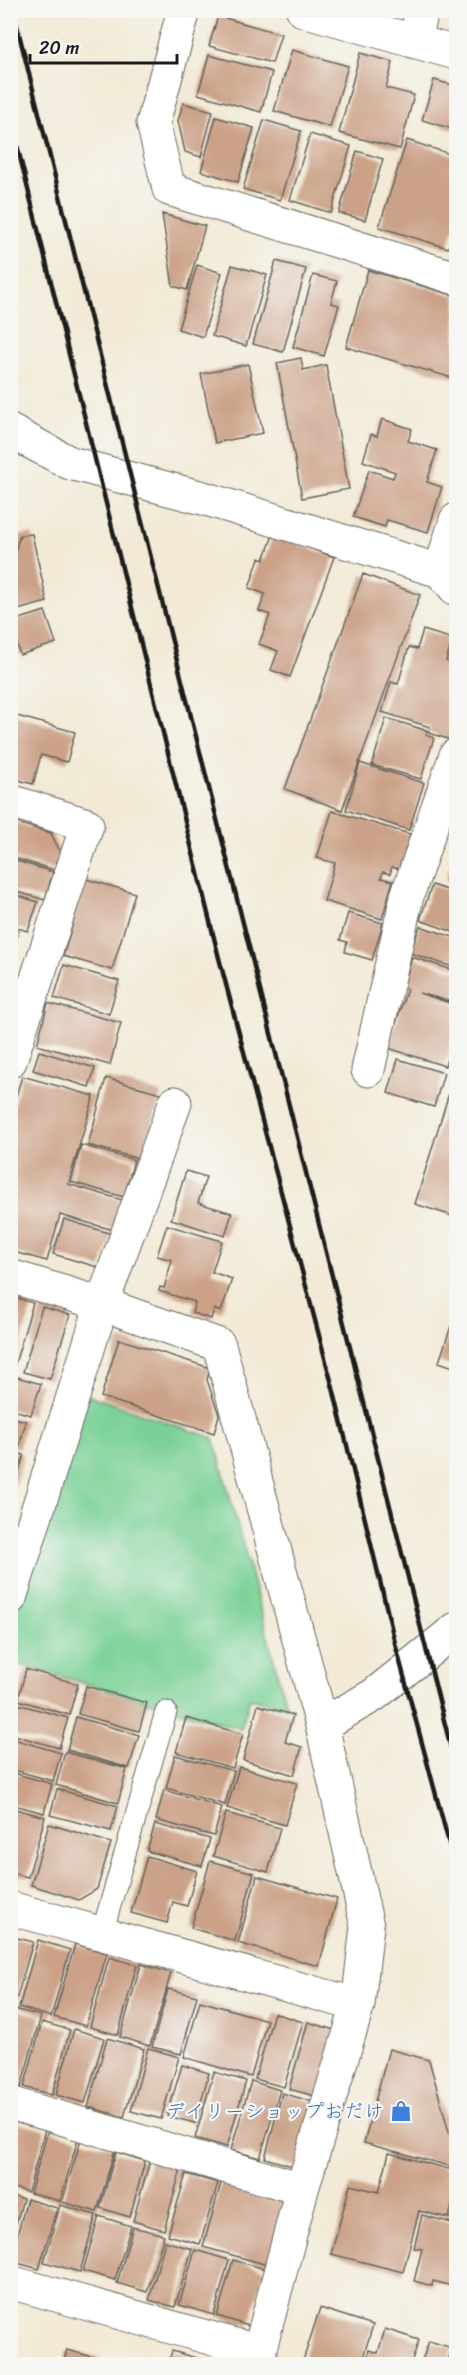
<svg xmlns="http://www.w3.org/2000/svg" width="467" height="2375" font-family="Sriracha,'Klee One',sans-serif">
	<rect width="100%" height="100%" fill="#f6f6f2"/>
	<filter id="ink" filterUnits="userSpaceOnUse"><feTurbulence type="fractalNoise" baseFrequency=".0167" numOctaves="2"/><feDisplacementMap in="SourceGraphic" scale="12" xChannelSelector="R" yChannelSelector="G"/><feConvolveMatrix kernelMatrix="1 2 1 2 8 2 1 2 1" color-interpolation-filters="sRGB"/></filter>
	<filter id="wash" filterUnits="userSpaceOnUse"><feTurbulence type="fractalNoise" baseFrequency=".008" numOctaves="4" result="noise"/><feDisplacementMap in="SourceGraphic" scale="24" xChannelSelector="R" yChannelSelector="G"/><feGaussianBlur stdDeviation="1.35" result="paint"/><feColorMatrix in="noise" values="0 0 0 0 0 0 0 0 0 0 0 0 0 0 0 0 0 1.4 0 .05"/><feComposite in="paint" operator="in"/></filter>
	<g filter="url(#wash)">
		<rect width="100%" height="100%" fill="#f2ead6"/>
		<path fill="#7ad196" stroke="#4b7659" stroke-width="1.5" d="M82 1393 214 1438 287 1708 250 1698 241 1729 11 1662V1622Z"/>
		<g id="blocks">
			<path fill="#cba187" d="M218 16 281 34 272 63 209 46Z
				M292 50 348 66 330 127 274 111Z
				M360 53 393 62 386 88 414 95 400 149 339 133Z
				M209 55 272 72 261 112 198 94Z
				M434 80 456 86V130L422 120Z
				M183 103 213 111 201 157 185 152 178 121Z
				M216 117 254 128 238 182 201 171Z
				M264 120 301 131 280 200 243 189Z
				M310 134 351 146 331 213 290 200Z
				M407 140 456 156V222L448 248 379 227Z
				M357 151 383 159 365 220 339 213Z
				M162 214 205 226 187 290 173 286Z
				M276 261 306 269 283 352 253 344Z
				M197 265 222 273 203 337 178 329Z
				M232 265 267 275 246 346 212 336Z
				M368 270 456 296V379L346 347Z
				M313 275 337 281 331 303 339 305 324 356 293 347Z
				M301 358 303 370 326 365 349 489 302 498 277 363Z
				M248 364 263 433 215 443 201 374Z
				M382 419 412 429 408 441 437 450 427 482 442 487 428 532 387 520 385 527 353 517 369 470 393 478 395 472 363 461 371 434 377 436Z
				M32 534 47 602 10 612V568L20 535Z
				M273 535 334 557 290 677 271 670 278 651 259 644 270 615 259 611 265 594 249 588 259 558 264 560Z
				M363 574 420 595 342 810 285 789Z
				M45 611 56 643 20 655 10 622Z
				M423 630 453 639 446 661 456 664V723L451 740 429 733 430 727 382 712 391 682 398 684 409 647 417 649Z
				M10 714 75 732 67 762 41 755 33 784 10 778Z
				M386 718 428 731 426 735 434 738 421 779 372 765Z
				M360 763 424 783 409 830 346 810Z
				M332 811 413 835 402 870 392 867 390 874 383 872 381 878 393 881 382 919 324 901 335 863 317 858Z
				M10 821 51 833 60 852 54 870 10 857Z
				M454 851H456V883L446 880Z
				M10 859 53 872 45 900 10 890Z
				M86 879 135 893 112 970 63 956Z
				M432 885 456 893V933L420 920Z
				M10 893 38 902 28 931 10 926Z
				M348 913 383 923 372 960 345 952 347 942 340 940Z
				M420 926 456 938V968L410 953Z
				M10 928 19 931 11 959H10Z
				M412 957 456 971V1003L419 993 456 1005V1029L445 1066 388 1048 407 989 403 987Z
				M64 965 119 981 109 1014 54 998Z
				M48 1003 121 1023 110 1065 37 1045Z
				M39 1051 95 1068 89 1087 33 1070Z
				M398 1059 444 1073 434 1107 388 1093Z
				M22 1076 94 1096 68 1184 129 1202 121 1232 60 1215 47 1261 10 1251V1117Z
				M106 1078 161 1093 143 1160 88 1145Z
				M453 1080 456 1082V1217L415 1204Z
				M81 1145 134 1160 124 1197 71 1182Z
				M186 1171 206 1177 198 1203 232 1213 225 1236 171 1219Z
				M64 1219 112 1234 101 1268 53 1254Z
				M167 1225 222 1241 212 1272 232 1279 221 1312 214 1309 211 1319 192 1313 195 1302 159 1291 160 1287 164 1288 172 1260 157 1256Z
				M10 1296 33 1303 14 1367 10 1366Z
				M42 1307 70 1315 50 1379 23 1372Z
				M451 1326 456 1328V1368L439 1362Z
				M119 1339 210 1368 207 1380 219 1415 214 1433 101 1397Z
				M10 1375 41 1384 31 1415 10 1409Z
				M10 1417 26 1421 19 1448 10 1445Z
				M10 1451 24 1455 14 1488 10 1487Z
				M26 1669 78 1684 69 1715 18 1700Z
				M86 1686 147 1703 139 1731 78 1714Z
				M14 1703 68 1718 59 1748 10 1734V1716Z
				M258 1705 293 1715 285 1742 302 1747 294 1775 243 1760Z
				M76 1717 139 1735 129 1768 67 1750Z
				M186 1718 243 1734 233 1768 176 1752Z
				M10 1738 61 1753 53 1781 10 1769Z
				M65 1752 127 1769 118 1803 56 1785Z
				M175 1755 234 1771 225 1805 166 1788Z
				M239 1767 297 1783 285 1825 227 1808Z
				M10 1772 52 1784 44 1813 10 1804Z
				M57 1789 118 1806 111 1831 50 1815Z
				M164 1790 222 1807 214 1836 156 1820Z
				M12 1808 45 1817 28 1877 10 1873Z
				M226 1813 280 1828 268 1872 213 1856Z
				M49 1824 111 1843 97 1889 79 1900 31 1885Z
				M155 1824 210 1839 202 1866 147 1851Z
				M147 1856 197 1871 187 1906 173 1902 167 1923 131 1913Z
				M210 1861 254 1873 235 1941 191 1928Z
				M257 1876 337 1899 319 1966 238 1943Z
				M10 1936 33 1942 15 2004 10 2003Z
				M38 1940 70 1950 51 2017 19 2007Z
				M75 1944 107 1953 86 2026 54 2017Z
				M109 1957 137 1965 118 2035 90 2027Z
				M141 1964 171 1973 150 2046 120 2037Z
				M168 1989 197 1996 181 2054 152 2047Z
				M200 2001 267 2020 251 2077 184 2057Z
				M10 2008 41 2016 21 2087 10 2084Z
				M274 2013 303 2022 284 2087 255 2079Z
				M42 2022 70 2030 52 2095 24 2087Z
				M308 2022 341 2032 322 2098 289 2089Z
				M74 2029 104 2038 85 2103 56 2095Z
				M107 2038 144 2049 124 2117 88 2107Z
				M148 2048 179 2057 161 2119 131 2111Z
				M389 2049 429 2060 456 2157V2168L364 2143Z
				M182 2065 209 2073 195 2123 167 2116Z
				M214 2072 246 2081 227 2147 195 2138Z
				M251 2081 280 2090 260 2158 231 2150Z
				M282 2093 317 2103 299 2168 265 2158Z
				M14 2122 45 2130 28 2192 10 2187V2135Z
				M48 2130 78 2139 60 2201 30 2193Z
				M81 2139 115 2149 97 2212 62 2202Z
				M116 2152 145 2161 130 2217 100 2208Z
				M389 2153 456 2171V2189L449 2218 419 2211 403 2272 331 2254 350 2185 379 2192Z
				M150 2160 181 2169 164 2230 133 2221Z
				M186 2174 218 2183 200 2244 168 2235Z
				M222 2179 287 2197 268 2265 203 2247Z
				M10 2195 23 2199 11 2242H10Z
				M27 2199 57 2208 39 2269 10 2261Z
				M60 2205 96 2215 80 2272 44 2262Z
				M422 2215 456 2224V2287L433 2281 432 2286 414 2281 422 2249 414 2248Z
				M99 2216 131 2226 115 2280 83 2271Z
				M133 2227 164 2235 147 2292 117 2283Z
				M165 2241 192 2249 175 2307 149 2300Z
				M195 2250 229 2260 214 2315 179 2305Z
				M233 2260 265 2269 249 2326 217 2316Z
				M320 2308 373 2325 361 2364H302Z
				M385 2329 419 2340 411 2364H365L369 2350 378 2353Z
				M429 2341 452 2348 447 2364H421Z
				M67 2350 108 2361 107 2364H63Z
				M172 2351 217 2364H168Z"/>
		</g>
	</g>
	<g filter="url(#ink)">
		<use href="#blocks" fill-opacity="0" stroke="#67645d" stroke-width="1.5"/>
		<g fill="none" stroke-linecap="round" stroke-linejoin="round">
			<defs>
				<path id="lane" d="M102 1933 166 1712"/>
				<path id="street" d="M184 10 153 123 169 189 456 278
					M303 10 456 53
					M415 42 422 10
					M10 431 70 463 203 498 440 571 456 589
					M440 571 456 520
					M10 801 87 825 10 1061
					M368 1070 407 896 456 755
					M10 1276 102 1304 219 1345 322 1725 367 1926 358 2005 302 2189 256 2364
					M10 1598 102 1304 175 1103
					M322 1725 374 1695 456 1629
					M10 1908 358 2005
					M10 2103 302 2189
					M10 2282 260 2352"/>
			</defs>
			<use href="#lane" stroke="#67645d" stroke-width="23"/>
			<use href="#street" stroke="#67645d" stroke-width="35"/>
			<use href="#lane" stroke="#fff" stroke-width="21"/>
			<use href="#street" stroke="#fff" stroke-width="33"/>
			<path stroke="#1c1c1c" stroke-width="4.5" d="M13 10 456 1768
				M10 117 219 958 334 1392 396 1647 456 1869"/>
		</g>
	</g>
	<defs>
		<symbol id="shop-bare" viewBox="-9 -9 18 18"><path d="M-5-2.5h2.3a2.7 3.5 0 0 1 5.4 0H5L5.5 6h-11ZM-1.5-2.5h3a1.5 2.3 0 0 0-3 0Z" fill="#3f7fe0" stroke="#f6f6f2" stroke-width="2.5" paint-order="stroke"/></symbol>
	</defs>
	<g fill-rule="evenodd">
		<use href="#shop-bare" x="386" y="2096" width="30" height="30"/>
	</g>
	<g text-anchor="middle" stroke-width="4.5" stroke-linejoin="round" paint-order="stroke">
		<g font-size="20" fill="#366cbe" stroke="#f6f6f2" text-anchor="end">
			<text x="384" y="2118">デイリーショップおだけ</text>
		</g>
	</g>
	<rect width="467" height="2375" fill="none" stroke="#f6f6f2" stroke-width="36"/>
	<path d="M30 54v9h147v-9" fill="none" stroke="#1c1c1c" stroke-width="3"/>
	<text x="39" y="54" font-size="18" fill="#1c1c1c" stroke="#f6f6f2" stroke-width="4.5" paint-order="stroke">20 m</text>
</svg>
